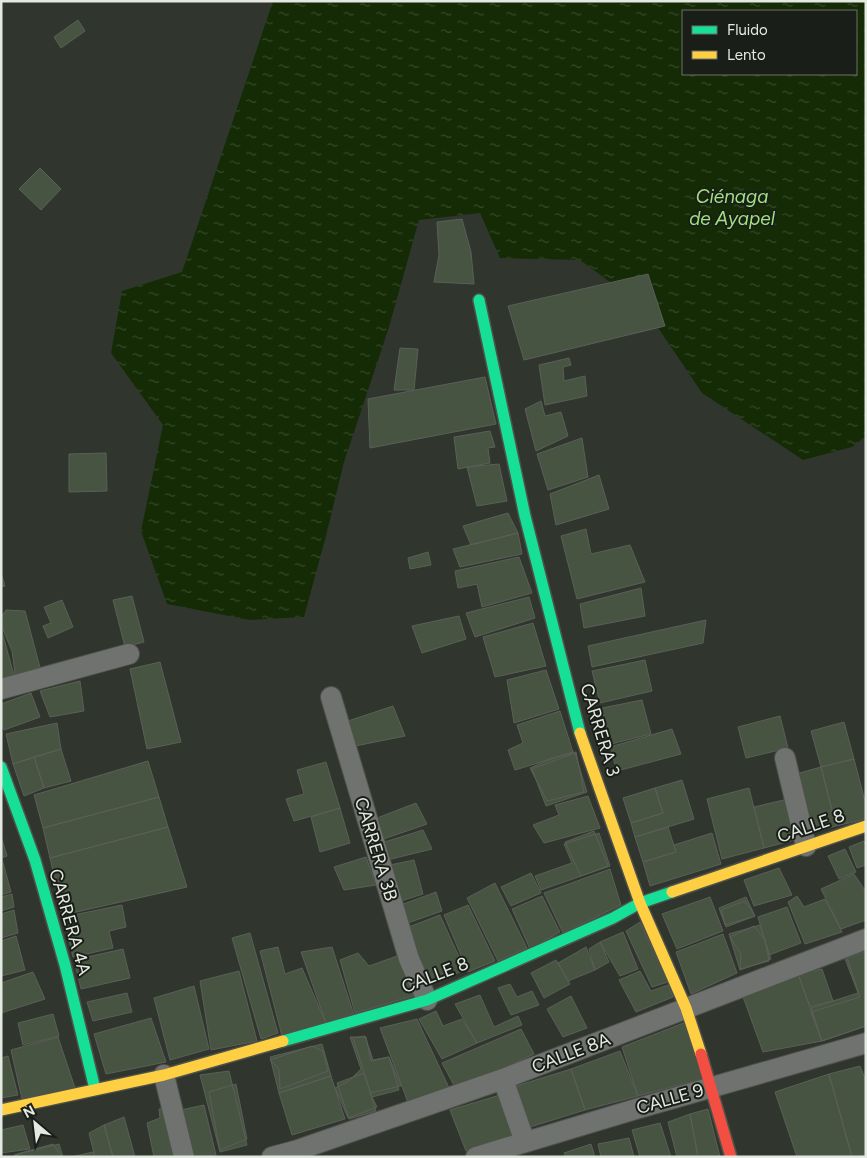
<svg xmlns="http://www.w3.org/2000/svg" width="867" height="1158" font-family="Figtree,sans-serif">
	<defs>
		<pattern id="water-ripples" width="26" height="14" patternUnits="userSpaceOnUse" patternTransform="scale(1.25)"><rect width="26" height="14" fill="#142b06"/><path d="M2 4q2-2 4 0t4 0M15 11q2-2 4 0t4 0" fill="none" stroke="#364a2a"/></pattern>
	</defs>
	<rect width="100%" height="100%" fill="#30362e"/>
	<path fill="url(#water-ripples)" fill-rule="evenodd" d="M273 1H866V436L852 447 803 460 702 393 644 307 580 260 500 258 480 213 419 220 389 327 344 462 326 536 304 617 250 620 167 604 141 531 163 425 111 353 122 291 182 272ZM683 11H856V74H683Z"/>
	<path fill="#485442" stroke="#5a5f58" d="M78 20 85 31 61 48 54 37Z
		M40 168 61 189 41 210 19 189Z
		M462 219 471 252 474 284 434 282 439 255 437 222Z
		M648 274 665 326 524 360 508 306Z
		M400 348 418 349 414 390H394Z
		M569 358 571 365 563 367 564 381 585 376 587 396 545 405 539 365Z
		M485 377 496 424 370 448 368 399Z
		M541 401 545 416 561 412 568 436 536 451 525 409Z
		M490 431 495 447 488 448 490 463 458 469 454 437Z
		M582 438 588 477 548 490 537 454Z
		M106 453 107 491 69 492V454Z
		M499 464 507 501 477 506 467 467Z
		M599 475 609 509 556 525 550 494Z
		M508 513 518 533 471 545 463 526Z
		M586 529 591 554 630 545 645 582 577 599 561 536Z
		M518 533 522 554 460 567 453 549Z
		M428 552 431 565 410 569 408 558Z
		M519 557 532 593 482 607 477 584 458 588 455 571Z
		M1 573 5 586 1 587Z
		M641 588 645 616 584 628 580 604Z
		M132 596 144 642 125 647 113 600Z
		M529 597 535 618 475 637 466 613Z
		M62 600 73 627 48 638 43 626 51 623 44 607Z
		M6 610 25 611 42 675 16 680 12 651 1 625V617Z
		M459 616 466 639 422 653 412 626Z
		M706 620 703 643 592 667 588 646Z
		M533 623 546 666 495 677 483 637Z
		M1 628 15 679 1 682Z
		M645 660 652 691 600 703 592 671Z
		M160 662 181 742 147 749 130 669Z
		M546 670 559 709 514 723 507 680Z
		M80 681 84 711 50 717 40 691Z
		M31 693 40 717 4 730 1 722V704Z
		M642 700 651 734 607 745 602 708Z
		M393 706 405 736 350 747 342 723Z
		M560 711 573 752 515 770 508 750 523 743 517 725Z
		M780 716 788 748 746 758 738 727Z
		M844 722 854 759 821 767 811 731Z
		M57 723 61 749 13 764 6 734Z
		M672 729 681 754 617 771 610 747Z
		M61 749 71 781 44 788 34 757Z
		M576 752 584 792 547 801 530 768 550 759Z
		M575 753 587 792 546 806 532 769Z
		M34 757 44 788 24 796 13 764Z
		M854 759 866 805V819L836 826 821 767Z
		M148 761 159 797 43 828 34 795Z
		M326 762 340 808 294 821 286 799 304 794 297 770Z
		M821 767 836 826 811 833 796 774Z
		M682 780 694 819 635 837 631 823 663 813 655 788Z
		M655 788 663 813 631 823 623 798Z
		M749 788 764 848 722 859 707 799Z
		M588 796 600 828 544 843 533 825 559 815 555 805Z
		M159 797 168 827 50 858 43 828Z
		M788 799 798 839 764 848 754 807Z
		M416 803 427 824 378 841 372 820Z
		M340 808 350 843 320 852 311 817Z
		M168 827 187 887 63 915 50 858Z
		M668 827 676 852 643 862 635 837Z
		M423 830 432 849 383 861 378 844Z
		M594 831 608 866 581 876 565 842Z
		M599 833 610 866 541 890 535 876 572 863 564 844Z
		M712 833 721 864 650 886 643 862 676 852 674 845Z
		M1 836 7 856 1 858Z
		M864 841 866 847V865L857 868 849 847Z
		M845 849 856 872 839 879 828 856Z
		M366 857 376 885 344 890 334 867Z
		M2 859 11 892 1 895V859Z
		M414 860 423 894 398 902 385 866Z
		M779 868 792 895 754 906 744 880Z
		M610 869 621 905 563 933 544 893Z
		M531 873 541 893 511 906 501 887Z
		M854 874 866 892V920L841 929 821 889Z
		M495 883 527 948 498 961 467 898Z
		M436 892 442 911 402 925 398 906Z
		M12 894 14 907 1 911V897Z
		M542 896 560 932 530 949 512 909Z
		M797 896 804 907 825 899 842 932 805 944 788 902Z
		M710 897 723 931 677 949 662 914Z
		M746 897 755 916 725 925 719 908Z
		M745 901 755 916 726 927 721 910Z
		M122 905 126 927 109 931 113 948 73 957 64 917Z
		M468 905 495 961 468 972 444 915Z
		M787 907 801 943 769 955 758 917Z
		M14 910 18 933 1 938V914Z
		M440 915 465 970 426 985 406 928Z
		M640 922 668 982 652 987 626 931Z
		M760 925 771 959 740 970 729 934Z
		M754 926 765 940 769 961 740 969 741 954 730 937Z
		M623 932 638 969 620 976 600 942Z
		M250 933 278 1033 261 1039 232 938Z
		M723 934 737 973 691 994 676 952Z
		M16 936 25 970 1 976V941Z
		M600 942 609 962 595 970 589 949Z
		M278 947 285 974 302 968 326 1023 282 1036 260 951Z
		M332 947 354 1015 326 1023 301 952Z
		M586 947 595 970 568 981 558 963Z
		M866 947V1026L822 1041 811 1008 858 993 844 956Z
		M123 949 130 978 81 989 74 960Z
		M866 951V1026L822 1041 811 1012 860 997 847 958Z
		M358 953 369 966 400 955 416 995 355 1013 340 960Z
		M556 960 570 984 544 998 531 973Z
		M822 969 833 1001 810 1007 798 974Z
		M239 971 257 1041 211 1050 200 981Z
		M640 971 651 991 668 985 673 997 636 1012 619 980Z
		M33 972 45 999 1 1013V983Z
		M798 974 822 1041 763 1052 742 994Z
		M510 984 517 997 532 991 539 1005 511 1015 498 988Z
		M194 986 209 1049 170 1060 154 998Z
		M127 993 132 1012 93 1021 87 1002Z
		M480 995 494 1027 518 1016 522 1025 477 1043 455 1004Z
		M571 996 587 1028 563 1037 547 1009Z
		M436 1011 443 1026 462 1019 477 1043 442 1059 419 1019Z
		M53 1014 59 1036 23 1045 18 1023Z
		M151 1018 166 1062 106 1074 94 1034Z
		M417 1019 451 1092 409 1105 380 1028Z
		M686 1022 702 1079 638 1096 622 1047Z
		M521 1029 534 1054 456 1089 442 1063Z
		M365 1036 373 1060 389 1057 399 1090 372 1097 353 1038Z
		M58 1037 75 1088 22 1099 11 1050Z
		M350 1037H366L371 1061 389 1057 401 1086 370 1093 377 1107 348 1118 335 1088 349 1081 361 1069Z
		M322 1044 331 1076 279 1093 270 1057Z
		M312 1046 323 1051 328 1071 280 1089 279 1069 270 1060Z
		M620 1051 638 1096 585 1110 571 1069Z
		M8 1056 18 1095 1 1098V1058Z
		M860 1066 866 1081V1155L852 1157 829 1074Z
		M571 1069 585 1110 527 1128 513 1087Z
		M229 1071 247 1145 220 1152 200 1075Z
		M364 1073 376 1111 349 1119 337 1083Z
		M829 1074 852 1157H797L775 1092Z
		M331 1076 345 1119 292 1135 279 1093Z
		M236 1084 247 1139 220 1150 209 1092Z
		M503 1094 517 1134 466 1151 450 1110Z
		M204 1105 216 1155 190 1157 181 1110Z
		M170 1106 182 1157H154L147 1123 160 1118 159 1109Z
		M708 1109 720 1157H698L690 1114Z
		M690 1114 698 1157H677L668 1122Z
		M124 1117 135 1157H113L104 1125Z
		M660 1123 671 1157H640L632 1130Z
		M23 1125 30 1149 1 1153V1130Z
		M104 1125 113 1157H95L89 1133Z
		M629 1138 634 1157H601L598 1144Z
		M53 1144 62 1157H17V1154Z
		M59 1144 63 1157H15L14 1155Z
		M591 1144 595 1157H566L564 1153Z
		M93 1152 95 1157H71Z"/>
	<g fill="none" stroke-linecap="round" stroke-linejoin="round">
		<defs>
			<path id="street" d="M1 689 129 654
				M331 697 409 959 427 1000
				M785 758 806 846
				M164 1075 184 1157
				M503 1079 525 1142
				M272 1157 298 1150 503 1079 866 939
				M476 1157 636 1109 866 1043"/>
			<path id="fast" d="M479 300 525 516 580 733
				M1 767 35 860 65 965 95 1089
				M283 1041 427 1000 613 918 640 903 672 892"/>
			<path id="slow" d="M580 733 640 903 686 1008 701 1054
				M672 892 866 826
				M1 1110 164 1075 283 1041"/>
			<path id="jam" d="M701 1054 731 1157"/>
		</defs>
		<use href="#street" stroke="#4e524b" stroke-width="22"/>
		<use href="#fast" stroke="#4e524b" stroke-width="14"/>
		<use href="#slow" stroke="#4e524b" stroke-width="14"/>
		<use href="#jam" stroke="#4e524b" stroke-width="14"/>
		<use href="#street" stroke="#6f726e" stroke-width="20"/>
		<use href="#fast" stroke="#16e098" stroke-width="11"/>
		<use href="#slow" stroke="#ffcf43" stroke-width="11"/>
		<use href="#jam" stroke="#f24e42" stroke-width="11"/>
	</g>
	<g text-anchor="middle" stroke-width="4" stroke-linejoin="round" paint-order="stroke">
		<g font-size="18" fill="#e4eae1" stroke="#1a1e18">
			<text transform="translate(600 730) rotate(73)" y="6">CARRERA 3</text>
			<text transform="translate(811 826) rotate(-19)" y="6">CALLE 8</text>
			<text transform="translate(376 849) rotate(73)" y="6">CARRERA 3B</text>
			<text transform="translate(70 922) rotate(74)" y="6">CARRERA 4A</text>
			<text transform="translate(435 975) rotate(-21)" y="6">CALLE 8</text>
			<text transform="translate(571 1053) rotate(-21)" y="6">CALLE 8A</text>
			<text transform="translate(670 1099) rotate(-16)" y="6">CALLE 9</text>
		</g>
		<g font-size="19" font-style="italic" fill="#9fe27d" stroke="#1a1e18">
			<text x="732" y="203">Ciénaga<tspan x="732" dy="22">de Ayapel</tspan></text>
		</g>
	</g>
	<rect width="867" height="1158" fill="none" stroke="#e4eae1" stroke-width="5"/>
	<rect x="682" y="10" width="175" height="65" fill="#1a1e18" stroke="#6b7068"/>
	<rect x="692" y="26" width="25" height="8" fill="#16e098" stroke="#6b7068"/>
	<text x="727" y="35" font-size="15" fill="#e4eae1">Fluido</text>
	<rect x="692" y="51" width="25" height="8" fill="#ffcf43" stroke="#6b7068"/>
	<text x="727" y="60" font-size="15" fill="#e4eae1">Lento</text>
	<g transform="translate(35 1123) rotate(332)" stroke="#1a1e18" stroke-width="4" paint-order="stroke">
	<path d="M0-4L9 19L0 12L-9 19Z" fill="#e4eae1"/>
	<text y="-8" font-size="14" font-weight="bold" text-anchor="middle" fill="#e4eae1">N</text>
	</g>
</svg>
